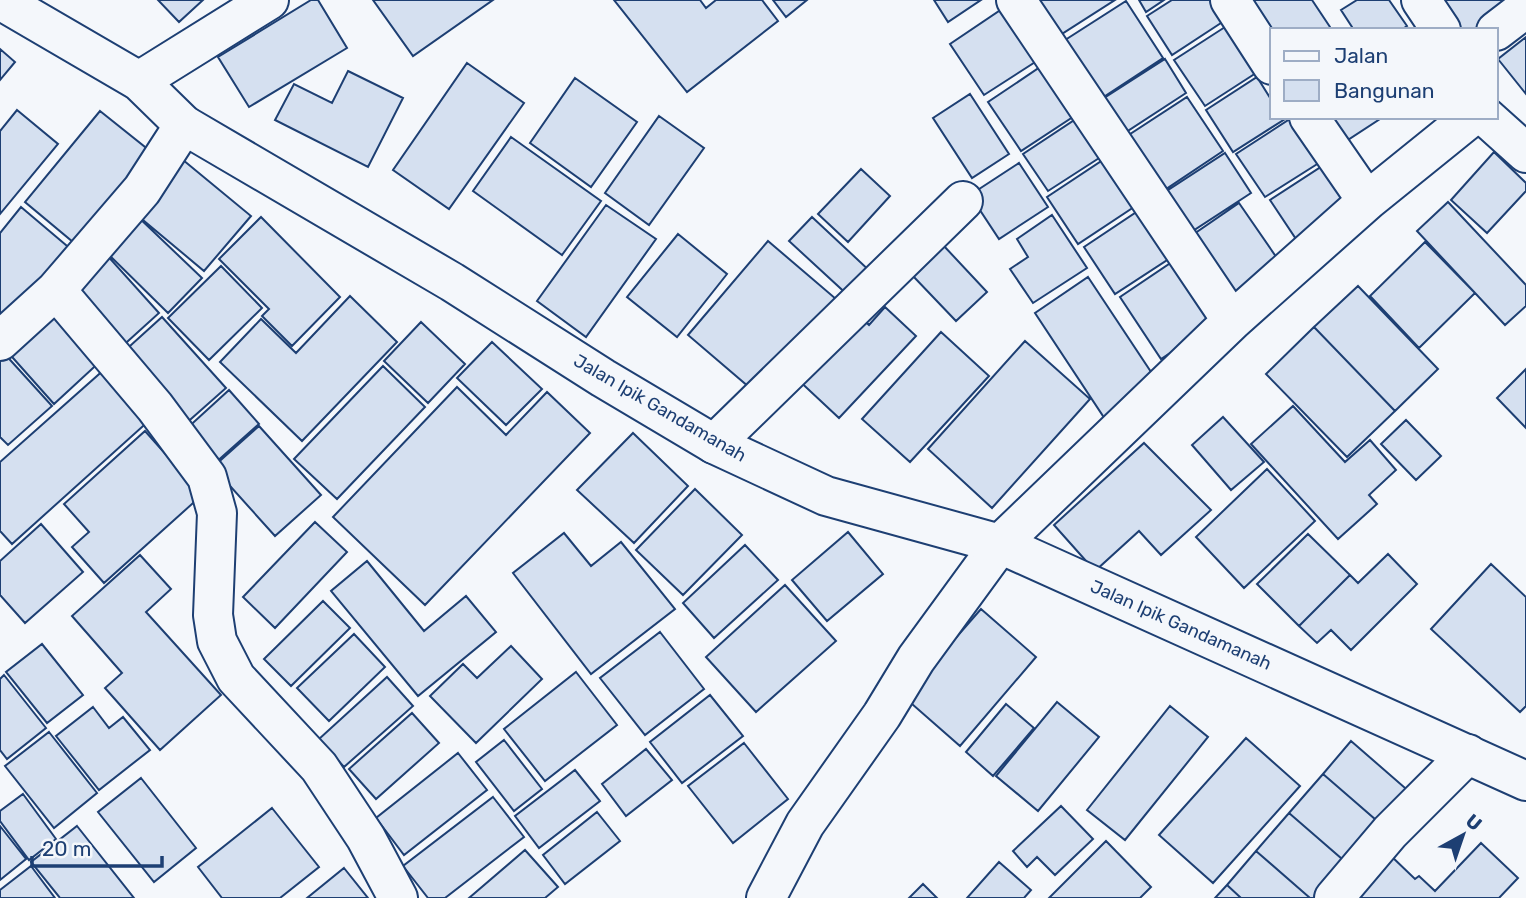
<svg xmlns="http://www.w3.org/2000/svg" width="1526" height="898" font-family="Rubik,sans-serif">
	<rect width="100%" height="100%" fill="#f4f7fb"/>
	<path fill="#d5e0f0" stroke="#1d3f73" stroke-width="2" d="M158 0H203L179 22Z
		M311 0H318L347 48 249 107 218 57Z
		M373 0H493L413 56Z
		M614 0H700L706 8 716 0H762L778 21 687 92Z
		M773 0H807L786 17Z
		M934 0H981L948 22Z
		M1033 0H1115L1057 37Z
		M1139 0H1164L1146 12Z
		M1172 0H1211L1224 21 1172 55 1147 16Z
		M1246 0H1312L1332 30H1272V47Z
		M1357 0H1389L1407 26 1401 30H1354L1341 10Z
		M1434 0H1502L1511 13 1484 30H1453Z
		M1126 1 1163 58 1099 100 1062 42Z
		M1008 5 1043 57 984 95 950 44Z
		M1225 27 1256 73 1205 106 1174 60Z
		M1526 37V94L1498 59Z
		M0 49 15 62 0 80Z
		M1052 59 1085 109 1021 151 988 102Z
		M1165 59 1186 93 1123 134 1101 100Z
		M467 63 524 103 449 209 393 170Z
		M348 71 403 98 368 167 275 120 294 84 332 103Z
		M1257 77 1272 101V117H1283L1285 119 1233 152 1206 110Z
		M575 78 637 122 591 187 530 143Z
		M970 94 1009 154 972 178 933 118Z
		M1187 97 1223 151 1157 195 1121 140Z
		M17 110 58 144 0 214V131Z
		M100 111 155 155 79 247 25 202Z
		M1085 113 1110 151 1048 191 1023 154Z
		M659 116 704 148 649 225 605 193Z
		M1293 117 1322 161 1265 197 1236 154Z
		M1318 117H1383L1337 147Z
		M511 137 601 201 562 255 473 191Z
		M1494 152 1526 183V191L1487 233 1451 200Z
		M1225 153 1251 193 1185 236 1159 196Z
		M1112 154 1143 201 1078 244 1047 197Z
		M177 155 251 216 204 271 131 210Z
		M1019 163 1048 207 999 239 970 195Z
		M1327 163 1353 202 1296 239 1270 200Z
		M861 169 890 196 848 242 818 214Z
		M1448 202 1526 285V306L1505 325 1417 231Z
		M1239 203 1279 261 1231 294 1191 236Z
		M606 205 656 239 586 337 537 301Z
		M1147 205 1178 253 1115 294 1084 247Z
		M21 207 73 251 0 316V233Z
		M135 214 202 278 168 313 102 248Z
		M1052 215 1087 268 1033 303 1010 269 1028 257 1017 239Z
		M261 217 340 297 292 346 262 316 269 309 219 259Z
		M812 217 873 274 851 298 789 241Z
		M678 234 727 274 677 337 627 297Z
		M768 241 836 299 756 393 688 335Z
		M1425 242 1475 293 1419 348 1370 296Z
		M943 245 987 292 956 321 912 275Z
		M105 253 159 313 117 351 63 290Z
		M1178 258 1220 320 1161 359 1120 297Z
		M221 266 262 308 209 360 168 318Z
		M1088 277 1159 384 1105 419 1035 313Z
		M1358 286 1438 369 1395 411 1314 327Z
		M350 296 397 342 302 441 220 362 261 319 296 353Z
		M57 303 105 357 54 404 5 349Z
		M885 307 916 336 839 418 794 376 854 311 869 325Z
		M162 317 226 388 183 426 120 355Z
		M421 322 465 364 428 403 384 361Z
		M1314 327 1395 411 1347 457 1266 374Z
		M941 332 989 376 910 462 862 419Z
		M1025 341 1090 399 992 508 928 449Z
		M492 342 542 389 506 425 457 378Z
		M2 351 52 406 8 445 0 437V352Z
		M383 366 425 407 337 499 294 459Z
		M106 368 152 418 12 544 0 531V462Z
		M1526 369V428L1497 398Z
		M457 387 506 435 547 392 590 433 425 605 333 517Z
		M229 390 259 424 214 464 184 431Z
		M1293 406 1345 462 1370 440 1396 470 1369 495 1377 504 1338 539 1251 444Z
		M1223 417 1264 462 1231 490 1192 445Z
		M1406 420 1441 456 1416 480 1381 444Z
		M259 426 321 495 275 536 213 467Z
		M145 431 202 495 104 583 72 547 89 532 64 504Z
		M633 433 688 486 634 543 577 490Z
		M1144 443 1211 510 1161 555 1139 531 1095 571 1054 525Z
		M1267 469 1315 521 1244 588 1196 537Z
		M695 489 742 535 683 595 636 550Z
		M315 522 347 552 275 628 243 597Z
		M41 524 83 572 25 623 0 595V561Z
		M848 532 883 574 827 621 792 580Z
		M564 533 591 566 621 542 675 609 591 674 513 573Z
		M1308 534 1350 575 1299 626 1257 584Z
		M745 545 778 580 714 638 683 603Z
		M1388 554 1417 584 1351 650 1331 630 1317 643 1299 626 1350 575 1358 583Z
		M140 555 171 589 146 612 221 695 160 750 105 688 122 673 72 616Z
		M367 561 424 631 466 596 496 632 418 696 331 591Z
		M1491 564 1526 597V706L1520 712 1431 629Z
		M785 585 836 641 756 712 706 657Z
		M323 601 350 628 291 686 264 659Z
		M981 609 1036 657 960 746 904 697Z
		M660 632 704 689 645 735 600 678Z
		M354 634 385 667 329 721 297 688Z
		M42 644 83 695 47 723 6 672Z
		M511 646 542 679 476 743 430 696 463 664 477 678Z
		M576 672 617 725 545 781 504 729Z
		M4 675 46 728 7 759 0 750V679Z
		M387 677 413 706 344 767 319 739Z
		M710 695 743 736 682 783 650 742Z
		M1057 702 1099 737 1038 811 996 776Z
		M1006 704 1034 728 993 776 966 752Z
		M1170 706 1208 737 1125 840 1087 810Z
		M93 707 109 728 123 717 150 750 99 790 56 736Z
		M412 713 439 743 376 799 349 769Z
		M49 732 97 793 54 828 5 766Z
		M1246 738 1300 786 1213 883 1159 835Z
		M504 740 542 789 514 811 476 762Z
		M1351 741 1412 794 1383 826 1323 774Z
		M744 743 788 799 733 843 688 786Z
		M646 749 672 780 626 816 602 784Z
		M458 753 487 790 404 855 376 818Z
		M575 770 600 801 539 848 515 816Z
		M1323 774 1383 826 1349 865 1289 813Z
		M141 778 196 848 154 882 98 812Z
		M23 794 56 839 29 860 0 821V811Z
		M493 797 524 837 445 898H428L403 866Z
		M1061 806 1093 839 1055 875 1037 857 1027 867 1013 851Z
		M272 808 319 867 280 898H222L198 867Z
		M597 812 620 841 565 884 543 855Z
		M1289 813 1349 865 1321 898H1310L1256 851Z
		M0 826 26 859 0 880Z
		M77 826 134 898H60L31 862Z
		M1106 841 1151 887 1140 898H1049Z
		M1481 843 1518 878 1499 898H1361L1355 892 1390 855 1415 879 1419 876 1435 891Z
		M525 850 558 887 545 898H469Z
		M1256 851 1310 898H1241L1227 885Z
		M999 862 1031 890 1024 898H967Z
		M31 866 55 898H0V890Z
		M344 868 368 898H307Z
		M923 884 937 898H909Z
		M1227 885 1241 898H1215Z"/>
	<g fill="none" stroke-linecap="round" stroke-linejoin="round">
		<defs>
			<path id="street" d="M1016 0 1232 321
				M1230 0 1272 65
				M1421 0 1441 30
				M1496 31 1526 8
				M139 81 269 0
				M1309 117 1367 201
				M1486 117 1526 153
				M56 290 155 407 207 477 217 513 213 615 217 641 236 678 319 767 366 838 398 898
				M0 341 56 290 142 190 184 125
				M714 444 963 201
				M766 898 805 824 882 715 916 659 1000 544 1232 321 1367 201 1471 117
				M1334 898 1390 832 1468 754"/>
			<path id="secondary" d="M0 0 139 81 184 125 452 282 603 378 714 444 826 496 1000 544 1526 781"/>
		</defs>
		<use href="#street" stroke="#1d3f73" stroke-width="42"/>
		<use href="#secondary" stroke="#1d3f73" stroke-width="42"/>
		<use href="#street" stroke="#f4f7fb" stroke-width="38"/>
		<use href="#secondary" stroke="#f4f7fb" stroke-width="38"/>
	</g>
	<g text-anchor="middle" stroke-width="5" stroke-linejoin="round" paint-order="stroke">
		<g font-size="18" fill="#1d3f73" stroke="#f4f7fb">
			<text transform="translate(660 408) rotate(30)" y="6">Jalan Ipik Gandamanah</text>
			<text transform="translate(1181 625) rotate(24)" y="6">Jalan Ipik Gandamanah</text>
		</g>
	</g>
	<rect x="1270" y="28" width="228" height="91" fill="#f4f7fb" stroke="#9eadc5" stroke-width="2"/>
	<rect x="1284" y="51" width="35" height="10" fill="#f4f7fb" stroke="#9eadc5" stroke-width="2"/>
	<text x="1334" y="63" font-size="21" fill="#1d3f73">Jalan</text>
	<rect x="1284" y="80" width="35" height="21" fill="#d5e0f0" stroke="#9eadc5" stroke-width="2"/>
	<text x="1334" y="98" font-size="21" fill="#1d3f73">Bangunan</text>
	<g transform="translate(1463 835) rotate(40)" stroke="#f4f7fb" stroke-width="5" paint-order="stroke">
	<path d="M0-5L12 26L0 18L-12 26Z" fill="#1d3f73"/>
	<text y="-10" font-size="19" font-weight="bold" text-anchor="middle" fill="#1d3f73">U</text>
	</g>
	<path d="M32 856v10h130v-10" fill="none" stroke="#1d3f73" stroke-width="3.5"/>
	<text x="42" y="856" font-size="21" fill="#1d3f73" stroke="#f4f7fb" stroke-width="5" paint-order="stroke">20 m</text>
</svg>
